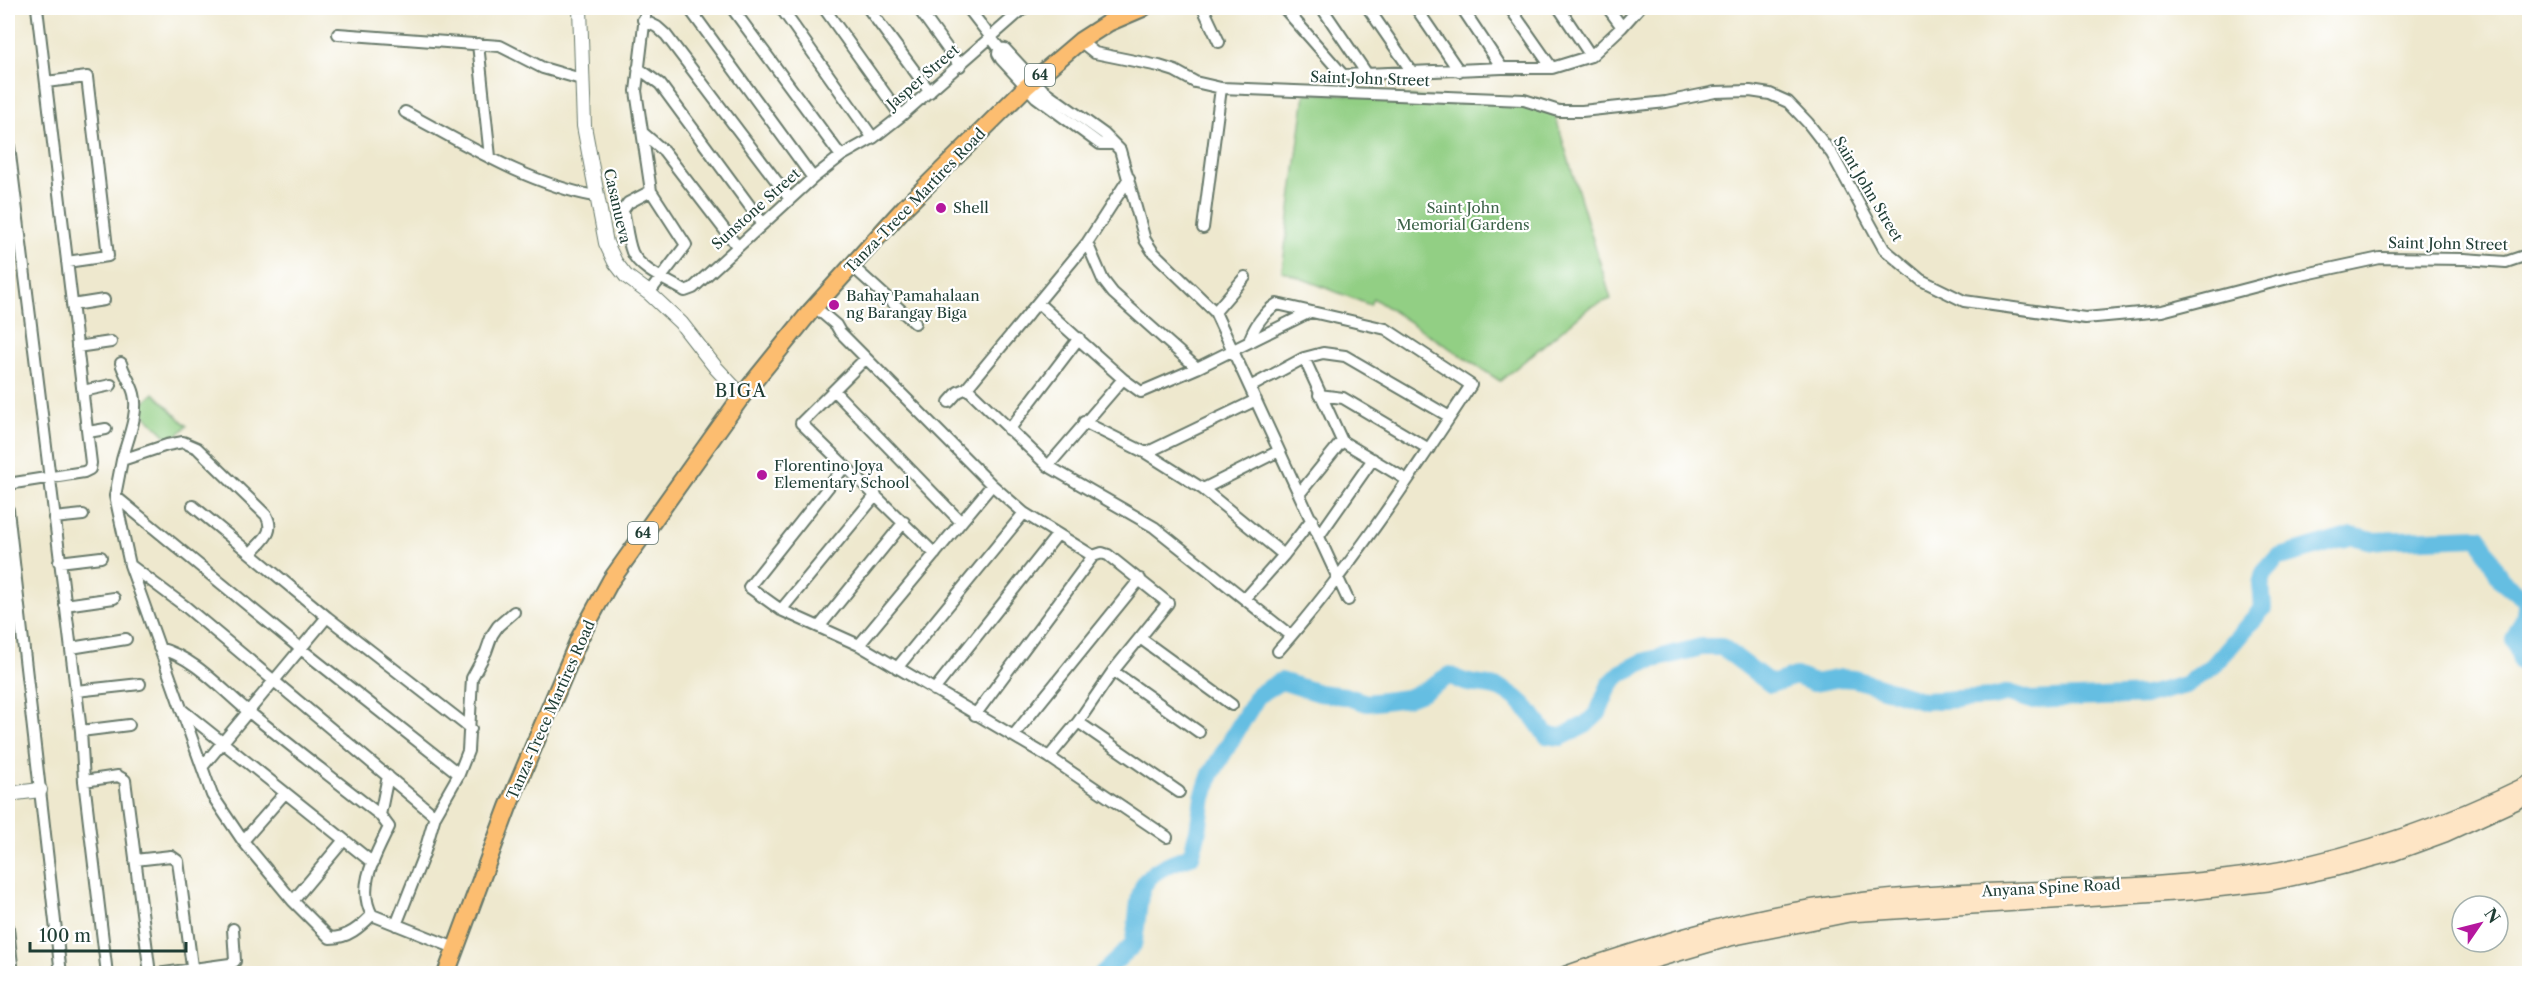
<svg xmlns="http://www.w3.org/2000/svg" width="2537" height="981" font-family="'Libre Caslon Text',serif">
	<rect width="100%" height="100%" fill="#fff"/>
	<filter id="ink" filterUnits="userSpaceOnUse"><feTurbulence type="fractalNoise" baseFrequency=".0167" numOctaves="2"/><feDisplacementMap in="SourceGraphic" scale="12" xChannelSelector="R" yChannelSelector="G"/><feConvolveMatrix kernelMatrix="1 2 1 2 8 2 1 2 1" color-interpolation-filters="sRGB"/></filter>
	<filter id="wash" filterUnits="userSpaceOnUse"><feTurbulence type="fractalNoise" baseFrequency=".008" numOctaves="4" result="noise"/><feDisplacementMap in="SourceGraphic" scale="24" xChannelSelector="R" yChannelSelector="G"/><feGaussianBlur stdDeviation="1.35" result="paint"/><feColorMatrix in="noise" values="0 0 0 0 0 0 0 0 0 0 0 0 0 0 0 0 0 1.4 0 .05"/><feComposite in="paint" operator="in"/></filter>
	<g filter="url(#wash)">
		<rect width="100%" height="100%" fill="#eee8ce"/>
		<path fill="#92cf84" stroke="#58865c" stroke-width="1.5" d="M1305 93 1520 101 1555 115 1611 299 1590 307 1500 381 1373 298 1370 305 1282 271Z
			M154 393 187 426 171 441 138 408Z"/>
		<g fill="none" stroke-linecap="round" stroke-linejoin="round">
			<path stroke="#65bee2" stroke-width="18" d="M1102 974 1133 945C1144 891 1128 876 1191 856L1198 831 1203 797 1211 774 1258 695 1281 681 1319 693 1345 696 1367 703 1407 698 1422 692 1450 675C1467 686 1476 683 1495 687 1518 692 1534 717 1546 735L1561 737 1585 725 1598 713 1610 684 1621 673 1643 662 1701 647H1722L1771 684 1796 676 1814 683 1841 678 1855 679 1924 701 1993 697 2009 693 2031 700 2147 695 2185 685 2213 666 2263 608 2261 584 2264 573 2277 558 2352 536 2373 541 2479 537 2501 580 2527 601 2524 618 2514 639 2522 662 2530 669"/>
		</g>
	</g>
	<g filter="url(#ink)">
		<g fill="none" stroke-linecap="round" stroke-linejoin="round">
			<defs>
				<path id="minor" d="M646 8 636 91 651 191 686 245 649 293
					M689 8 813 178
					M732 8 841 156
					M781 8 873 138
					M824 8 901 116
					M868 8 930 92
					M918 8 960 66
					M968 8 999 48 1005 49 1043 90 1104 134 1120 150 1145 240 1153 252 1215 312 1348 600
					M1203 8 1219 42
					M1284 8 1343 75 1502 68H1552L1591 56 1622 27 1639 8
					M1322 8 1367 74
					M1368 8 1412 72
					M1416 8 1459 71
					M1462 8 1502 68
					M1510 8 1552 68
					M1559 8 1591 56
					M1608 8 1622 27
					M643 20 657 27 666 35 790 199
					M338 34 500 46 543 68 581 79
					M1080 41 1095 53 1159 66 1175 71 1195 82 1221 88 1524 100 1559 111H1582L1666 102 1715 92 1750 91 1770 94 1788 102 1808 123 1832 154 1884 249 1921 280 1964 301 2085 318 2162 311 2292 277 2380 258 2464 259 2506 262 2530 254
					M478 44 490 157
					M999 48 998 54 1001 59 1036 97 1100 144H1113
					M638 68 660 84 763 224
					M46 82 87 77 108 256 67 262
					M405 112C465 144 528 184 595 196
					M643 133 664 151 737 246
					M8 138 81 731 84 781 107 974
					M1129 178 1087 243 967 388 1048 466 1154 527 1291 636
					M651 191 628 203 623 210C626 223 627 239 632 252 640 270 669 281 685 291L693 288 813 178 841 156 873 138 901 116 1024 8
					M1203 228 1221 88
					M1087 243 1103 280 1113 293 1197 368
					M852 266 915 323
					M1038 303 1123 379 1141 392 1197 368 1310 312
					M72 305 104 300
					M815 307 836 325 840 332 992 485 1024 513 1093 556 975 715
					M1215 312 1245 277
					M1249 342C1253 328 1264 312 1277 304L1386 329 1471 385C1411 476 1350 569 1278 651
					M77 347 111 342
					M866 358 801 423 935 554
					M1304 358 1342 441
					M121 363C124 374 131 382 134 394 139 414 127 441 122 460
					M1250 387 1304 358 1323 353 1345 356 1450 417
					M83 391 111 385
					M834 391 961 522
					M1319 395 1343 398 1429 449
					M949 402 958 392 967 388
					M1084 422 1146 453 1203 489 1284 555
					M1009 430 1079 338
					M88 432 106 429
					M1146 453 1256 400
					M845 466 749 587 781 610 859 645 1049 757 1167 837
					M1048 466 1123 379
					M8 484 84 472 90 469 91 463 37 8
					M1203 489 1279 451
					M1300 493 1342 441 1407 480
					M115 496 301 649 459 774
					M193 506 327 617 471 729
					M8 510 61 974
					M54 518 83 515
					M1319 536 1373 459
					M251 553C262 540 276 533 266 515L197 448 183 442 167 445 122 460 115 496 130 565 212 795 243 841 293 901 330 938C348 938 360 927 372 915
					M59 562 101 557
					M130 565 186 607 435 816
					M1245 599 1284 555 1312 519
					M65 605 114 598
					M781 610 876 495
					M819 627 904 522
					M1140 638 1232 705
					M859 645 992 485
					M71 648 126 639
					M159 648C194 657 221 689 249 712 292 747 336 781 380 815
					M897 668 1024 513
					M1113 671 1199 732
					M934 690 1057 535
					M76 691 140 684
					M182 710 373 863
					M1078 722 1179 792
					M81 731 129 725
					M1013 736 1140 579
					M1049 757 1078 722 1113 671 1168 603 1108 555 1102 553 1093 556
					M203 766 327 617
					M388 776 380 815 389 827C376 855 356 886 372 915L455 948
					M84 781 118 776 125 780 150 974
					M243 841 285 793
					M135 860 171 856 178 861 193 974
					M293 901 344 840
					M396 925 424 854 435 816 459 774 468 751 472 678 486 652 492 635 498 626 514 612
					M8 928 13 974
					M157 974 230 964 235 961 233 929"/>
				<path id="tertiary" d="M580 8 584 126 606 243 615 262 626 276 649 293 681 323 716 368 742 396
					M8 794 40 790"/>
				<path id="secondary" d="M1566 974C1658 942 1753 914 1850 902 1988 884 2129 895 2267 872 2359 856 2446 824 2530 783
					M1606 974 1730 938 1849 914 2189 892 2268 883 2332 869 2393 853 2445 834 2530 795"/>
				<path id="primary" d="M446 974 508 807 580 637 611 580 710 441 742 396 810 312 904 208 1026 87 1080 41 1108 23 1143 8"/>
			</defs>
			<use href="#minor" stroke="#67796a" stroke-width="14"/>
			<use href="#tertiary" stroke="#67796a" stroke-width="16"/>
			<use href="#secondary" stroke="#67796a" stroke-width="18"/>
			<use href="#primary" stroke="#67796a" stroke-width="20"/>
			<use href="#minor" stroke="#fff" stroke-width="10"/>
			<use href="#tertiary" stroke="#fff" stroke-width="14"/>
			<use href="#secondary" stroke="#fee5c5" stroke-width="15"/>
			<use href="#primary" stroke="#fcbd6f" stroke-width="16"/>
		</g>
	</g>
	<g fill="#b5179e" stroke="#fff" stroke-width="2">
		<circle cx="941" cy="208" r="6"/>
		<circle cx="834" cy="305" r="6"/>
		<circle cx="762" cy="475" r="6"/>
	</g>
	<g text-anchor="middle" stroke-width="4.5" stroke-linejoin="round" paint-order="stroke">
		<g fill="#fff" stroke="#627771" stroke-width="1.5">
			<rect x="1025" y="64" width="30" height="22" rx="4.5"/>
			<rect x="628" y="522" width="30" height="22" rx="4.5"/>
		</g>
		<g font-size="14" font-weight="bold" fill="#1f3d34">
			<text x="1040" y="80">64</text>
			<text x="643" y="538">64</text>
		</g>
		<g font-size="15" fill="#1f3d34" stroke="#fff">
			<text transform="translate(923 77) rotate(-41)" y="5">Jasper Street</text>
			<text transform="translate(1370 79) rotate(2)" y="5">Saint John Street</text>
			<text transform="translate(1868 189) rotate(59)" y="5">Saint John Street</text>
			<text transform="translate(915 201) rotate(-46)" y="5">Tanza-Trece Martires Road</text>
			<text transform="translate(617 206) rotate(77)" y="5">Casanueva</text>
			<text transform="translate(756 209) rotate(-42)" y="5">Sunstone Street</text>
			<text transform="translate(2448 244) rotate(1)" y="5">Saint John Street</text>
			<text transform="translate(551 710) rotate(-66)" y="5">Tanza-Trece Martires Road</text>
			<text transform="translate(2051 888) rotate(-3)" y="5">Anyana Spine Road</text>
		</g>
		<g font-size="15" fill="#1f3d34" stroke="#fff" text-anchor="start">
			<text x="953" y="213">Shell</text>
			<text x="846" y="301">Bahay Pamahalaan<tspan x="846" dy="17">ng Barangay Biga</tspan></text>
			<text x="774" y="471">Florentino Joya<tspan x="774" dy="17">Elementary School</tspan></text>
		</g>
		<g font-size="15" fill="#3c6248" stroke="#fff">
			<text x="1463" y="213">Saint John<tspan x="1463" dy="17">Memorial Gardens</tspan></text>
		</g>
		<g font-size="18" letter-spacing="1.5" fill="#1f3d34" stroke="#fff">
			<text x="741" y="397">BIGA</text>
		</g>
	</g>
	<rect width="2537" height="981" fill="none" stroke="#fff" stroke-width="30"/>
	<g transform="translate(2480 924) rotate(55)"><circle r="28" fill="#ffffff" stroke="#a5b1ae" stroke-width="1.5"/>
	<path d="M0-4.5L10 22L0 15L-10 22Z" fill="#b5179e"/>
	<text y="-9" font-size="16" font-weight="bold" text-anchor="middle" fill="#1f3d34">N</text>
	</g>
	<path d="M30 942v9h156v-9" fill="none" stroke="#1f3d34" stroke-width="3"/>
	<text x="39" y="942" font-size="18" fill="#1f3d34" stroke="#ffffff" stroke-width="4.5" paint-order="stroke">100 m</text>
</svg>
